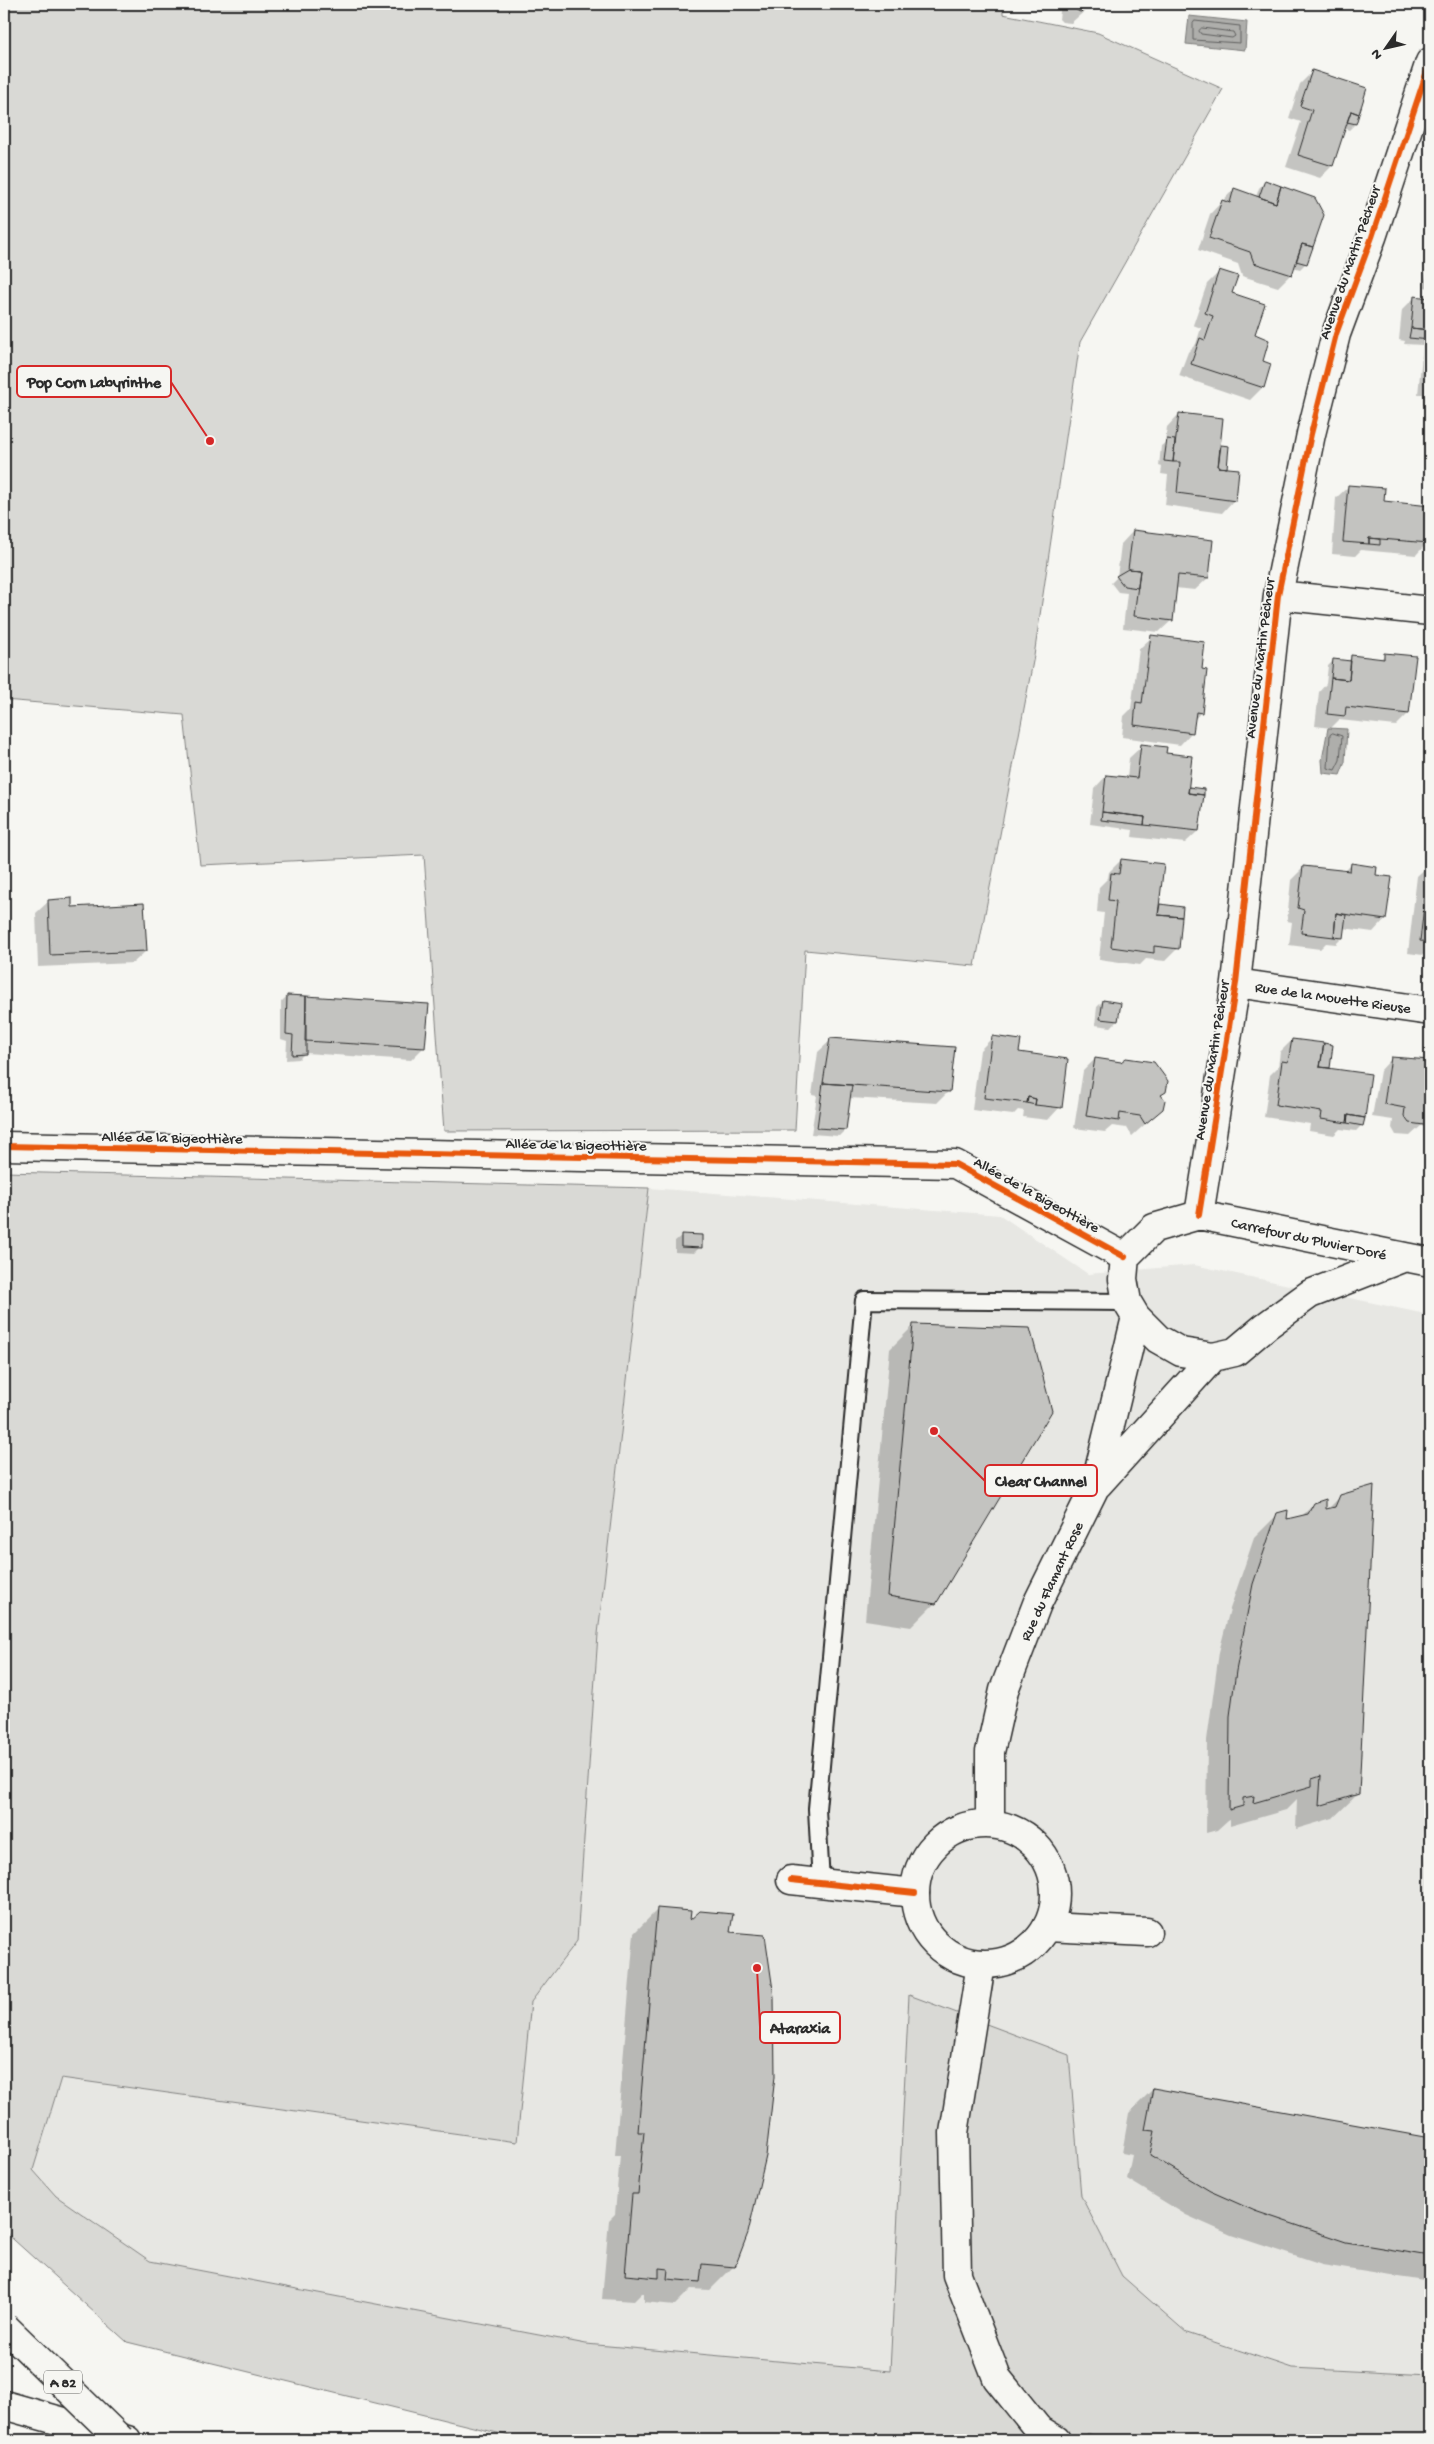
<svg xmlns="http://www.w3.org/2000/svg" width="1434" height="2444" font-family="'Gochi Hand',sans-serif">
	<rect width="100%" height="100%" fill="#f6f6f2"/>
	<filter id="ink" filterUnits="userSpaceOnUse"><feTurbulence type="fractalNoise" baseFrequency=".02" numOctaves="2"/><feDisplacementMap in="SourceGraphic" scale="10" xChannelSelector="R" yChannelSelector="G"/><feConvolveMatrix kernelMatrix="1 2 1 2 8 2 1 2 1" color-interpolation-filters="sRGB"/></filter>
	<g filter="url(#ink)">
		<path fill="#e7e7e3" d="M649 1188 1000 1215 1088 1274 1194 1265 1430 1315V2375L1292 2368 1187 2333 1122 2276 1081 2196 1069 2055 909 1996 891 2371 586 2344 150 2261 56 2196 33 2170 61 2078 517 2142 531 2002 577 1941 598 1634Z"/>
		<path fill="#d9d9d5" stroke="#828280" d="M4 4H1003V14L1098 33 1223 89 1080 342 1034 656 975 966 805 950 795 1130 444 1131 424 855 200 865 184 715 4 700Z
			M4 1172 649 1188 598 1634 577 1941 531 2002 517 2142 61 2078 33 2170 56 2196 150 2261 586 2344 890 2371 909 1995 1069 2055 1081 2196 1122 2276 1187 2333 1292 2368 1430 2375V2440H1104L1088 2433 1082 2440H526L127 2342 4 2231Z"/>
		<path fill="#aeaeab" stroke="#7a7a78" d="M1189 16 1247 22 1245 50 1186 44Z
			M1328 728 1347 729 1345 762 1340 775 1323 773 1322 760Z"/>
		<path fill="#0003" d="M1061 4H1089L1088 8 1071 23 1062 22 1059 19Z
			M1092 4H1147L1142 9Z
			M1162 4H1209L1201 10 1162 6Z
			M1213 4H1249L1246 7Z
			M1312 72 1366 89 1355 124 1349 130 1344 128 1332 166 1320 178 1286 167 1301 122 1289 118 1300 84Z
			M1265 182 1306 263 1300 269 1293 267 1290 275 1278 287 1242 276 1238 264 1198 250 1210 214 1234 189 1256 197 1259 188Z
			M1430 261V288L1424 287 1427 265Z
			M1220 271 1253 335 1261 362 1270 364 1262 388 1250 400 1179 376 1188 352 1196 344 1201 328 1193 325 1207 284Z
			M1415 297 1430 299V406L1423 405V394H1418L1423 345 1404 344 1405 341 1399 340 1402 310Z
			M1179 414 1219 449 1221 446 1234 500 1222 513 1165 505 1168 475 1161 474 1162 467 1159 466 1161 446 1165 443 1167 427Z
			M1349 486 1383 502 1430 507 1428 542 1416 555 1361 550 1355 556 1332 554 1336 498Z
			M1133 531 1208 578 1195 590 1175 588 1172 620 1159 632 1123 628 1127 593 1118 592 1111 583 1117 577 1121 544Z
			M1152 637 1200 670 1201 712 1194 720 1192 732 1180 745 1122 737 1124 716 1131 709 1139 649Z
			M1385 654 1408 714 1396 726 1339 720 1331 728 1315 726 1319 692 1326 684 1328 666 1334 660 1347 662 1352 657 1380 660Z
			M1142 746 1165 755 1187 791 1189 789 1198 831 1185 843 1132 837 1133 830 1090 824 1094 789 1106 776 1127 778 1129 758Z
			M1121 860 1158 908 1160 905 1182 908 1177 949 1165 961 1146 959 1140 965 1099 959 1104 913 1097 912 1099 887 1108 878 1109 872Z
			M1430 864V956L1408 953 1417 876Z
			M1351 865 1375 876 1385 919 1373 932 1343 928 1342 938 1336 944 1326 943 1320 949 1289 945 1292 922 1287 921 1291 880 1304 867 1344 872Z
			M49 901 71 908 146 951 133 963 38 967 36 913Z
			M287 996 424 1047 411 1060 305 1053 299 1059 286 1060 287 1041 281 1039V1002Z
			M1103 1001 1117 1021 1111 1027 1095 1025 1097 1007Z
			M992 1038 1018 1053 1060 1107 1048 1120 1023 1117 1024 1111 1018 1110 1013 1115 972 1110 980 1050Z
			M831 1040 949 1091 937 1103 849 1098 845 1130 839 1136 811 1134 817 1096 812 1095 818 1052Z
			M1292 1040 1329 1068 1328 1069 1362 1125 1356 1131 1340 1129 1334 1135 1309 1131 1310 1124 1264 1117 1270 1075 1278 1067 1280 1052Z
			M1392 1058 1430 1061V1128L1421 1126 1410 1136 1396 1135 1392 1128 1393 1120 1372 1117 1380 1071Z
			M1095 1059 1165 1092 1160 1096 1162 1109 1132 1136 1127 1128 1112 1126 1105 1132 1074 1128 1083 1071Z
			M681 1236 700 1247 694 1253 675 1252V1241Z
			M914 1325 935 1603 911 1627 865 1620 890 1349Z
			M1341 1496 1358 1794 1333 1818 1296 1829 1297 1799 1286 1810 1230 1826V1819L1228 1820 1217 1830 1206 1833 1207 1740 1219 1652 1230 1609 1254 1538 1278 1514 1286 1521 1301 1517 1314 1504 1325 1512Z
			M658 1909 688 1922 729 1933 734 2266 710 2290 691 2289 675 2305 644 2302V2293H642L634 2301 602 2299 609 2220 615 2214 620 2155H615L634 1933Z
			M1153 2089 1430 2139V2282L1322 2265 1231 2235 1186 2215 1127 2179 1132 2155 1122 2153 1129 2113Z"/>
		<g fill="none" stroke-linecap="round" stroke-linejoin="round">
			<path stroke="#5f5f5e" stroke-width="1" d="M1195 21 1240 26V43L1193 40V24Z
				M1202 28 1233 32 1235 36 1232 38 1201 34 1199 31Z
				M1333 733 1342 736 1340 760 1335 770 1328 768 1330 735Z"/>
		</g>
		<path fill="#c3c3c0" stroke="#2b2b2b" d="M1071 4H1090L1089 9 1080 12 1071 7Z
			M1312 70 1367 88 1359 114 1351 111 1333 166 1298 155 1312 110 1300 106Z
			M1351 111 1359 114 1356 124 1347 122Z
			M1265 180 1281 186 1276 203 1259 197Z
			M1281 186 1315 198 1324 215 1313 247 1302 244 1292 275 1254 263 1250 252 1209 238 1222 200 1230 203 1234 188 1276 203Z
			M1302 244 1313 247 1307 264 1296 261Z
			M1219 270 1238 276 1232 293 1265 304 1255 334 1269 340 1263 361 1271 364 1264 388 1191 364 1200 338 1205 340 1213 316 1205 313Z
			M1414 296 1430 298V330L1411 328Z
			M1411 328 1430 330V340L1409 338Z
			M1429 382H1430V399H1428Z
			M1179 413 1223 418 1218 467 1239 469 1236 501 1177 493 1180 462H1173Z
			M1167 439 1175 440 1173 462 1164 461Z
			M1221 445 1229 446 1227 468 1218 467Z
			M1348 485 1385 488 1384 501 1430 506 1429 543 1369 538V544L1343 542Z
			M1133 530 1213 540 1209 578 1178 575 1173 621 1134 616 1140 570 1128 569Z
			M1369 538 1380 539V545L1369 544Z
			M1128 569 1140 570 1138 588 1124 586 1116 576Z
			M1151 635 1205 642 1202 669 1207 670 1202 713 1196 712 1193 733 1134 725 1136 702 1142 703Z
			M1384 653 1416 656 1409 714 1346 707 1345 716 1327 714 1331 678 1349 680 1351 655 1384 659Z
			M1333 659 1351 661 1349 680 1331 678Z
			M1141 744 1167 747 1166 753 1192 756 1188 793 1204 795 1199 831 1144 825 1145 817 1102 812 1106 775 1137 778Z
			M1189 787 1204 789V795L1188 793Z
			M1102 812 1145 817 1144 825 1101 820Z
			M1121 859 1164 864 1158 915 1182 917 1179 949 1154 946V953L1111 947 1116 901 1108 900 1111 873 1119 874Z
			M1351 863 1377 867 1376 875 1392 877 1386 920 1336 913 1334 937 1301 933 1304 910 1298 908 1303 866 1350 871Z
			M1429 863H1430V942L1420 941Z
			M72 898V907L144 903 147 951 50 955 48 900Z
			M1160 904 1183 907 1182 917 1158 915Z
			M1336 913 1346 915 1343 938 1334 937Z
			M287 995 306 996V1054L292 1055 293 1035 286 1034Z
			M306 996 429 1004 425 1048 305 1041Z
			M1103 1000 1121 1003 1118 1021 1100 1019Z
			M992 1036 1021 1040 1019 1052 1068 1059 1062 1108 1035 1105 1036 1099 1028 1097 1027 1103 984 1098Z
			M830 1038 955 1047 950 1092 823 1083Z
			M1292 1039 1324 1043 1320 1067 1371 1074 1365 1118 1348 1115 1347 1123 1321 1119 1322 1112 1276 1105 1282 1061 1288 1062Z
			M1324 1043 1333 1045 1330 1068 1320 1067Z
			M1391 1057 1430 1060V1120L1424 1125 1409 1123 1404 1116 1405 1108 1384 1104Z
			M1095 1058 1121 1062 1126 1058 1154 1062 1168 1081 1166 1092 1161 1095 1165 1100 1163 1109 1145 1124 1140 1116 1120 1113 1119 1121 1086 1116Z
			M823 1083 852 1085 846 1130 817 1128Z
			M1028 1097 1036 1099 1035 1105 1027 1103Z
			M1348 1115 1365 1118 1363 1126 1347 1123Z
			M681 1234 702 1235V1248L681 1247Z
			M913 1324 1030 1328 1052 1411 936 1604 888 1596Z
			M1374 1485 1359 1794 1319 1806 1321 1776 1312 1779V1786L1253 1803 1254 1796 1243 1798V1806L1229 1810 1230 1716 1236 1671 1253 1584 1277 1513 1288 1510 1287 1519 1308 1514 1314 1503 1326 1499V1509L1335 1507 1340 1495Z
			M657 1908 691 1911 690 1920 700 1911 733 1914 730 1932 765 1935 774 1997 775 2076 766 2156 748 2233 735 2267 702 2264 700 2282 667 2279 668 2269 659 2268V2278L625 2275 632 2194H638L644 2132H638Z
			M1153 2088 1430 2138V2256L1346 2242 1255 2211 1210 2191 1150 2155 1155 2131 1145 2130Z"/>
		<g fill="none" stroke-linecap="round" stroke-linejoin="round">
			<defs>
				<path id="lane" d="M821 1883 817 1809 864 1300 1127 1302"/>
				<path id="street" d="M1278 595 1430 611
					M1236 983 1430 1011
					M4 1146 955 1164 1125 1257
					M1199 1215 1236 983 1278 595 1311 434 1336 334 1372 237 1430 62
					M791 1880 915 1893
					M1047 1927 1147 1932"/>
				<path id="secondary" d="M1199 1215 1405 1257 1310 1294 1266 1326 1235 1352 1213 1357 1181 1352 1158 1339 1136 1317 1127 1302 1123 1279 1125 1257 1154 1228Z
					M1405 1257 1430 1262
					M1098 1484 1213 1357
					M990 1824V1752L1004 1690 1037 1604 1095 1487 1136 1317
					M915 1894a70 70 0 1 1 140 0a70 70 0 1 1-140 0Z"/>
				<path id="highway" d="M981 1964 954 2133 957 2275 997 2378 1038 2429 1056 2440
					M4 2405 127 2440"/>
			</defs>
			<use href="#lane" stroke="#2b2b2b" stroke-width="20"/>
			<use href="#street" stroke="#2b2b2b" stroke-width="31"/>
			<use href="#secondary" stroke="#2b2b2b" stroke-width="31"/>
			<use href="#highway" stroke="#2b2b2b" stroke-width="31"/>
			<use href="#lane" stroke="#f6f6f2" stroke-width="16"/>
			<use href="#street" stroke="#f6f6f2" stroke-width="28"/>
			<use href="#secondary" stroke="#f6f6f2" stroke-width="28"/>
			<use href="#highway" stroke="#f6f6f2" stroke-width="28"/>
			<defs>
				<path id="highway-bridge" d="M4 2326 121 2440"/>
			</defs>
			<use href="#highway-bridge" stroke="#2b2b2b" stroke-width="31" stroke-linecap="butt"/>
			<use href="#highway-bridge" stroke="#f6f6f2" stroke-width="28"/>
			<defs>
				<path id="cycleway" d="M4 1146 955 1164 1125 1257
					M1199 1215 1236 983 1278 595 1311 434 1336 334 1372 237 1430 62
					M791 1880 915 1893"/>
			</defs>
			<use href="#cycleway" stroke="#f6f6f2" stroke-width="9"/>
			<use href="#cycleway" stroke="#e8590c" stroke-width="6"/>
		</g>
	</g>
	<g text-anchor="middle" stroke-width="4" stroke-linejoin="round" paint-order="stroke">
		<rect fill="#f6f6f2" stroke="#686867" stroke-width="1" x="44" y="2370.5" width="38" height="23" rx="4"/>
		<g font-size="14" font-weight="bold" fill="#2b2b2b">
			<text x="63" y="2387">A 82</text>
		</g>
		<g font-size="15" fill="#2b2b2b" stroke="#f6f6f2">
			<text transform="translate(1349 262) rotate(-71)" y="5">Avenue du Martin Pêcheur</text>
			<text transform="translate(1259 658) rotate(-83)" y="5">Avenue du Martin Pêcheur</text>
			<text transform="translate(1333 997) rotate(8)" y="5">Rue de la Mouette Rieuse</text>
			<text transform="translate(1211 1060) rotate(-81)" y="5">Avenue du Martin Pêcheur</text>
			<text transform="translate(172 1137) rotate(1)" y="5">Allée de la Bigeottière</text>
			<text transform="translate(576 1144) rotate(1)" y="5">Allée de la Bigeottière</text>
			<text transform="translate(1037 1194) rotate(29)" y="5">Allée de la Bigeottière</text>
			<text transform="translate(1309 1238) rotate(12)" y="5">Carrefour du Pluvier Doré</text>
			<text transform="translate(1051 1581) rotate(-65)" y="5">Rue du Flamant Rose</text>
		</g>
	</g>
	<path fill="none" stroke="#d62828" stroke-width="2" d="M210 441L171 382M934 1431L985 1481M757 1968L760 2027"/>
	<g fill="#d62828" stroke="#f6f6f2" stroke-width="2">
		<circle cx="210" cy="441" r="5"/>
		<circle cx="934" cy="1431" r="5"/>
		<circle cx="757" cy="1968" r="5"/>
	</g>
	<g fill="#f6f6f2" stroke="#d62828" stroke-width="2">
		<rect x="17" y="366" width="154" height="31" rx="5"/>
		<rect x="985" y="1465" width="112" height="31" rx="5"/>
		<rect x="760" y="2012" width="80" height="31" rx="5"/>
	</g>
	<g font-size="16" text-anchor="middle" font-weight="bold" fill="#2b2b2b">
		<text x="94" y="387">Pop Corn Labyrinthe</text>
		<text x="1041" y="1486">Clear Channel</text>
		<text x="800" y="2033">Ataraxia</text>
	</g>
	<rect width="1434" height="2444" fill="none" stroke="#f6f6f2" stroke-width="20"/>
	<rect x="10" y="10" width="1414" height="2424" fill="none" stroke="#2b2b2b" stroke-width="2" filter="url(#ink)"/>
	<g transform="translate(1386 48) rotate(236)" stroke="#f6f6f2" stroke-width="4" paint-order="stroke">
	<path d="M0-4L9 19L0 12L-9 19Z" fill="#2b2b2b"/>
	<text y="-8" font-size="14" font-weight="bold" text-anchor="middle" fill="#2b2b2b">N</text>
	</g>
</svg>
